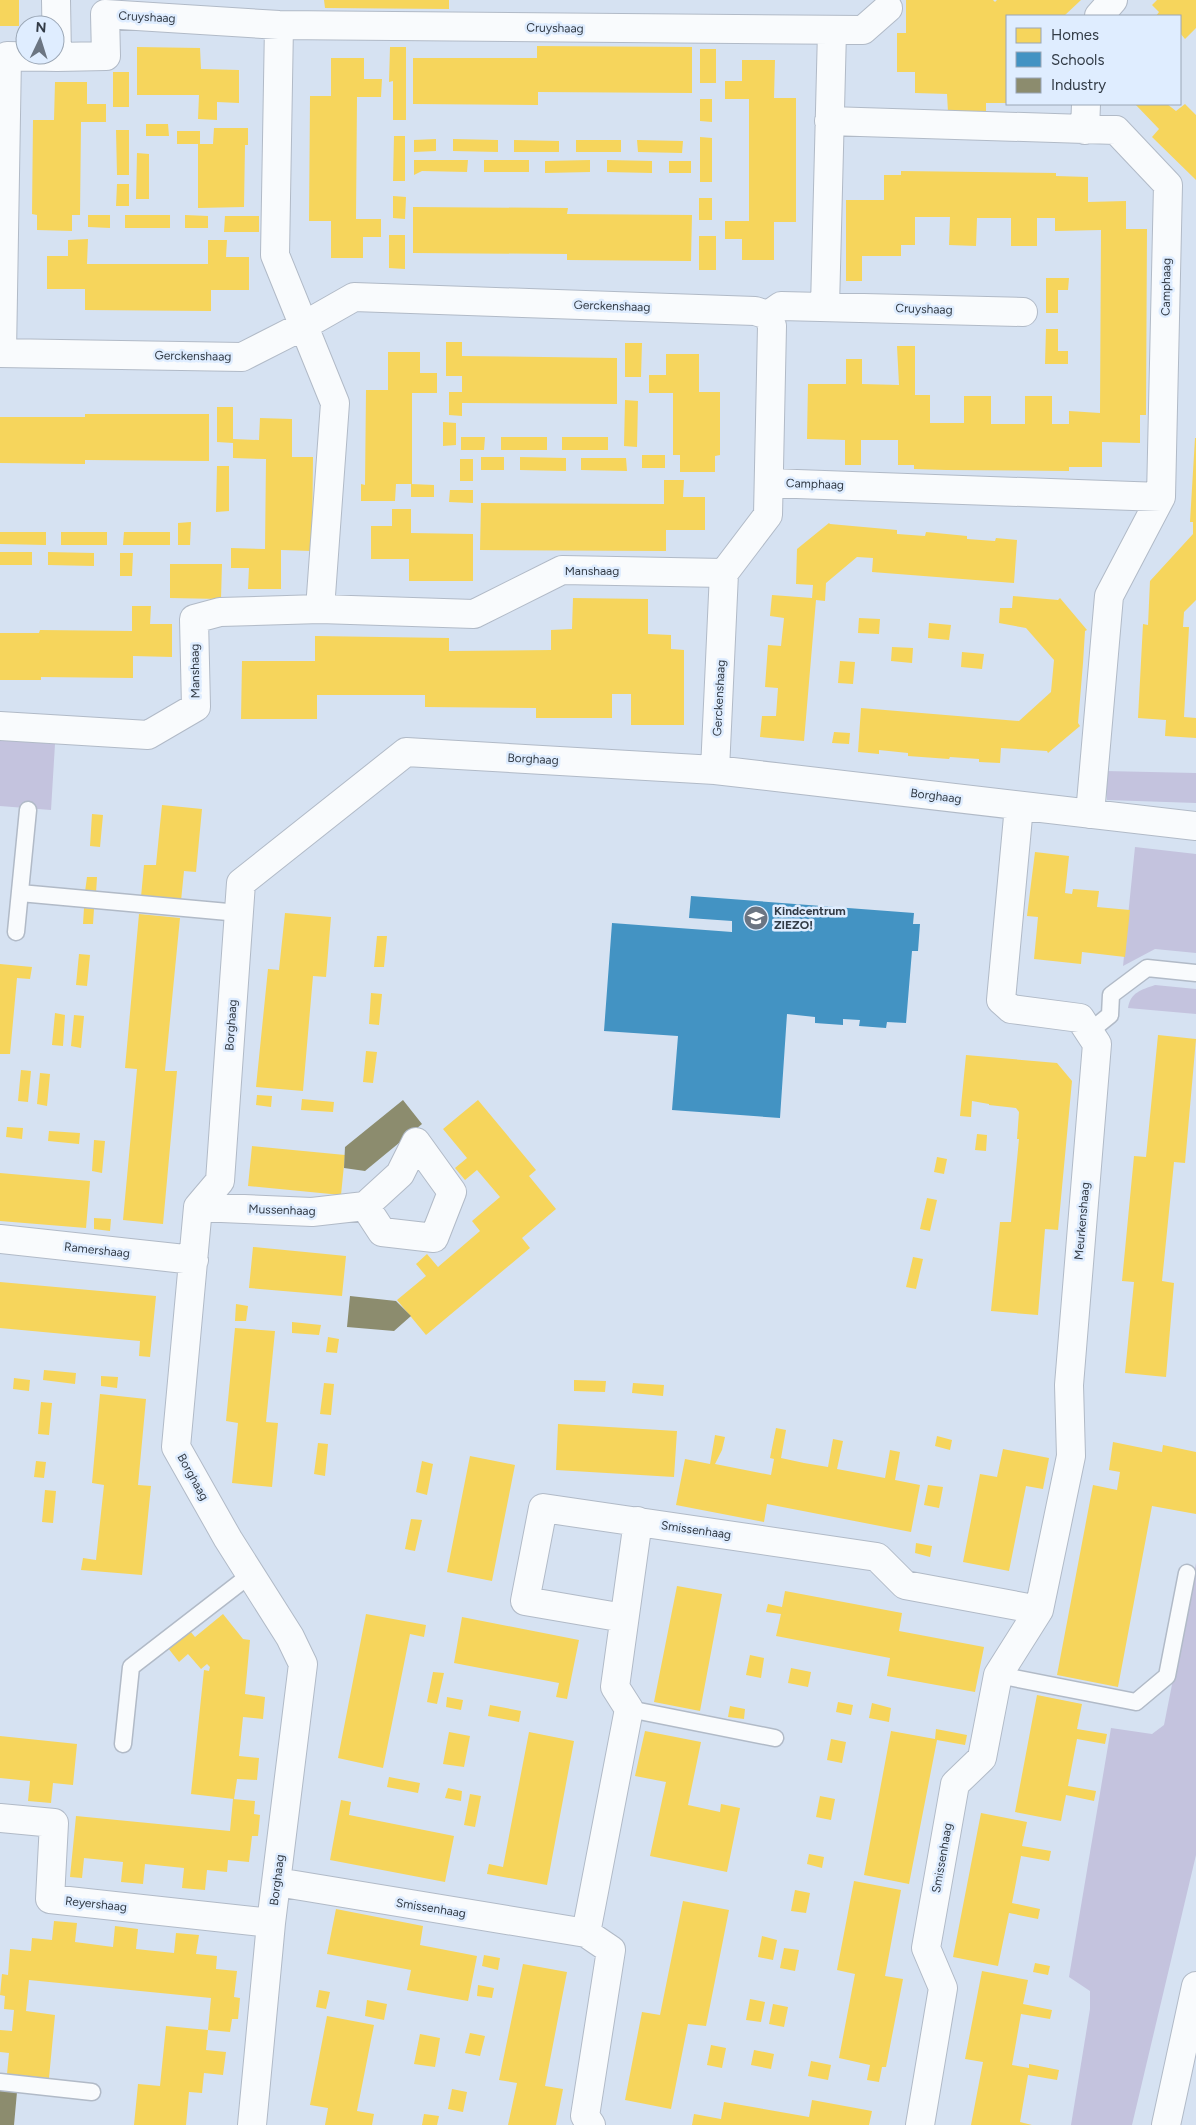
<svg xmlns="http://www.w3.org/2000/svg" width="1196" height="2125" font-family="Figtree,sans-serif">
	<rect width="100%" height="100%" fill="#d6e2f2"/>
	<path fill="#c4c3de" d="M0 739 55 744 51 810 0 806Z
		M1105 771 1196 773V803L1107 800 1105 784Z
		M1135 847 1196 854V953L1155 949 1123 966Z
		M1155 985 1196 989V1014L1128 1008C1131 992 1141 990 1155 985Z
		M1196 1563V1855L1132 2125H1071L1090 2009V1991L1069 1977 1111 1728 1152 1734 1164 1725Z"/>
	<path fill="#f6d55c" d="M0 0H19V26H0Z
		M324 0H449V9L325 8Z
		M906 0H993L995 2 997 0H1081L1064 16H1007V103H986V112H948L947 94 915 93V72H897V33H906Z
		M1157 0H1196V28L1185 39 1180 33V16H1156L1159 12 1152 5Z
		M537 46 692 47V93L538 92V105L413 104V58H537Z
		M137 47 200 48 201 69 239 70V103L217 102V120L198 119 199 95H137Z
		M390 47H406V120H393V81L389 82Z
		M700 49H716V83H700Z
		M331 58H364V79H382L381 97H357L356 219H381V237H363V258H331V221H309L310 96H331Z
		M742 60H775L774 98H796V222H774V260H742V239H725V221H749V99H725V81H742Z
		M113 72H129V107H113Z
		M55 82H87V104H106V122H81L80 215H72V231L37 230V215L32 214 33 120H54Z
		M700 99H712V122L700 121Z
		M1135 104H1167L1176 111 1185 104 1196 115V180L1152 137 1159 129Z
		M146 124H168L169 136H146Z
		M214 128H248V145H245L244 207 198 208V144H177V131H200V144H213Z
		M116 130H129V175H117Z
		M394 136H405V181H393Z
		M700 137 712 138V182H700Z
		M436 139V151L414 152V140Z
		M453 139 498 140V152L453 151Z
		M514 140 559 141V152H514Z
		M576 140H621V152H576Z
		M637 140 683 141 682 153 638 152Z
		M137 153 149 154V199H136Z
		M414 160H468L467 172 422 171 414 175Z
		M484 160H529V172H484Z
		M590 160V172L545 173V161Z
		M607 160 652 161V173L607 172Z
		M669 161H691V173H669Z
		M901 171 1056 173V176L1088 177V202L1126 201V229H1147L1146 415H1140V443L1102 442V467H1069V471L946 470 914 469V465H898V440H861V465H845V440L807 439 808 384H846V359H862V384L899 385 897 346H915V395H930V423H964V396H991V424H1025V396H1052V424H1069V411L1100 413 1101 230 1055 231V218H1037V246H1011V218H977L976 246 949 245 950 217H915V245H901V256H862V281H846V200H884V175H901Z
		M117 184H129V206H116Z
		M393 196 406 197 405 219 393 218Z
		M699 198H712V220H699Z
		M413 207 568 208 567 214 692 215 691 261 567 260V254L413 253Z
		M88 215H110V228L88 227Z
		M125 215H170V228H125Z
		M185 215 208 216V228H185Z
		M225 216H259V232H224Z
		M389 235H405V269L389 268Z
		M699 236H716V270H699Z
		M88 239 87 264H208V240H227L226 257H249V290H211V311L85 310V289H47V256H68V240Z
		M1046 278H1069L1068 290H1058V313H1046Z
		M1046 329H1058V351H1068V364H1045Z
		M446 342H462V356L617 358V404L462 403V416L449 415V392H462V376H446Z
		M625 343H642L641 377H625Z
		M388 352H420V373H437V393H412V484H396L395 501H361V484L365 485 366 390H388Z
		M666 354H699V392H720V455L715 456V472H680V455H673V393H649V375H666Z
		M625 400 638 401 637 447 624 446Z
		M217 407H233V439L259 440 260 418 292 419V457H313L312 551 281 550V589H248L249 568H231V548L265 549 266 459 233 458V443L217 442Z
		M85 414H209V461L85 460V464L0 463V417H85Z
		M443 422 456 423V445L443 446Z
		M461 437H485L484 450H461Z
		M501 437H547V450H501Z
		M562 437H608V450H562Z
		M1195 438H1196V600L1184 612 1183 627H1189L1184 717 1196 718V738L1165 736 1166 720 1138 718 1143 624 1148 625 1150 581 1193 534V522H1190Z
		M642 455H665V468H642Z
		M481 457H504V470H481Z
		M520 457 566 458V471L520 470Z
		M581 458H626L627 471 581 470Z
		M460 459H473V481H460Z
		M217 466H229V511L216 512Z
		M664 480H684L683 497H705V530H666V551L480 550 481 503 664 504Z
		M411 484 434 485V497H411Z
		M450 490H473V503L449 502Z
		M392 509H411V533L473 534V581H409V559H371V526H392Z
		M191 522 190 545H178V523Z
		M829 523 830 524 897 530V534L925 536 926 532 967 536V539L995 541 996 538 1017 540 1014 583 872 572 873 558 857 557 826 583 825 601 816 600 804 741 760 737 762 716H776L778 688 765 687 768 645 781 646 784 618 770 616 772 595 812 598 813 585 796 584 797 549Z
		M0 532H46V545L0 544Z
		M61 532H107V545H61Z
		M124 532H170V545H123Z
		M0 552H32V565H0Z
		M48 552 94 553V566L48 565Z
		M120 553H133L132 576H120Z
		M170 564H222L221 599 170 598Z
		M1013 596 1058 600 1060 598 1087 630 1085 631 1083 663 1078 723 1080 726 1048 753 1047 751 1001 748 1000 763 979 762V759L950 757 949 759 908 756V753L879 750V754L858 752 861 708 1019 721 1051 692 1054 660 1026 628 999 623 1000 608H1012Z
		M573 598 648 599V634L671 635V649L684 650V725H631V694H612V718H536V708L425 707V695H317V719H241L242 661H315V636L449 638V651L551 650V630L572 629Z
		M132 606H151L150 624H172V657L133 656V678L41 677V680H0V633H39L40 630 132 631Z
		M859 618 880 619 879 634 858 633Z
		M929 623 951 625 949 640 928 638Z
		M892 647 913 648 912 663 891 661Z
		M962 652 984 654 982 669 961 667Z
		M840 661 855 662 853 684 838 683Z
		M834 732 850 733 849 744 832 743Z
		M162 805 202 809 196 872 184 871 181 901 141 897 144 865H156Z
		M92 814 103 815 100 847 90 846Z
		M1035 852 1069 856 1065 893 1072 894 1073 889 1099 891 1097 907 1130 910 1125 957 1082 952 1081 964 1034 959 1038 917 1027 916Z
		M87 877H97L96 893 85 892Z
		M84 908 94 909 93 924H83Z
		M285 913 331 917 326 977 313 976 303 1091 256 1087 268 969 279 970Z
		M139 914 180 918 165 1071H177L163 1224 123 1220 137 1069 125 1068Z
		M377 936H387L384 967H374Z
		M79 954 90 955 87 986 76 985Z
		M0 964 32 967 30 979 17 978 10 1054H0Z
		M371 993 382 994 379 1025 369 1024Z
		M55 1013 65 1015 63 1046 52 1045Z
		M74 1015 84 1016 81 1048 71 1046Z
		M1158 1035 1196 1039 1185 1163 1174 1162 1162 1281 1174 1283 1166 1377 1125 1373 1134 1282 1122 1281 1134 1156 1146 1157Z
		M366 1051 377 1052 373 1083 363 1082Z
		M966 1055 1057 1063 1072 1081 1058 1230 1045 1229 1038 1315 991 1311 1000 1222H1011L1019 1139H1017L1019 1112 1016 1108 989 1105V1104L972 1101 971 1117 960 1116Z
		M21 1070 31 1071 28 1102 18 1101Z
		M40 1073 50 1074 47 1106 37 1104Z
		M257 1095 272 1096 271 1107 256 1105Z
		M302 1099 334 1102 333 1112 301 1110Z
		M478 1100 536 1170 529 1176 556 1209 522 1238 530 1248 426 1335 397 1300 426 1276 416 1264 427 1254 438 1267 480 1231 472 1221 500 1197 477 1170 465 1180 455 1168 467 1158 443 1129Z
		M7 1127 23 1128 22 1139 6 1137Z
		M49 1131 80 1133 79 1144 48 1141Z
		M977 1134 987 1135 986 1151 975 1150Z
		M94 1140 105 1141 102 1173 92 1171Z
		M252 1146 345 1155 341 1195 248 1186Z
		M937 1157 947 1159 944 1174 934 1172Z
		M0 1173 90 1181 86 1228 0 1221Z
		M927 1198 937 1200 930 1231 920 1229Z
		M94 1218 111 1219 110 1231 94 1229Z
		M253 1247 346 1256 342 1296 249 1288Z
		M913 1257 923 1259 916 1289 906 1287Z
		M0 1282 156 1296 150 1357 139 1356 140 1341 0 1328Z
		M236 1304 248 1306 246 1321H235Z
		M292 1322 321 1325 319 1335 292 1333Z
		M235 1328 275 1331 266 1422 278 1423 272 1487 232 1483 238 1423 226 1421Z
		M328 1337 339 1339 337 1353 326 1352Z
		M44 1370 76 1373 75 1384 43 1380Z
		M101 1376 118 1377 117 1388 101 1386Z
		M14 1378 30 1380 29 1391 13 1389Z
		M574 1380 606 1381 605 1392 574 1391Z
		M324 1383 334 1384 331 1415 320 1414Z
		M633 1383 664 1385 663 1396 632 1393Z
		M100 1394 146 1399 138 1485 151 1486 142 1575 81 1570 83 1558 96 1560 104 1485 92 1483Z
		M41 1402 52 1403 49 1435 38 1434Z
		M558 1424 677 1431 674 1477 556 1470Z
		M776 1428 786 1430 781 1458 804 1463 828 1467 833 1439 843 1441 837 1469 885 1478 890 1450 900 1452 895 1480 920 1485 911 1532 767 1504 764 1522 676 1505 685 1459 710 1464 715 1435 725 1437 722 1450 715 1464 771 1475 774 1459 770 1458Z
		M937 1436 952 1440 950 1450 935 1446Z
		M1113 1442 1162 1452 1163 1445 1196 1452V1514L1152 1506 1118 1687 1057 1675 1093 1485 1117 1490 1120 1472 1109 1470Z
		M318 1443 328 1444 325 1476 314 1474Z
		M1003 1449 1049 1458 1043 1489 1026 1486 1009 1571 963 1562 980 1474 997 1477Z
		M470 1456 515 1465 492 1581 447 1572Z
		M36 1461 46 1462 44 1478 34 1477Z
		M422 1461 433 1464 427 1495 416 1492Z
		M928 1485 943 1487 939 1508 924 1505Z
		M45 1490 56 1491 53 1523 42 1522Z
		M411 1519 422 1520 415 1551 405 1549Z
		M916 1543 932 1546 930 1557 915 1553Z
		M677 1586 722 1594 700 1711 654 1702Z
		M785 1591 902 1613 899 1631 984 1647 975 1692 887 1676 890 1658 776 1636 781 1614 766 1612 768 1604 782 1607Z
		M223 1614 243 1639 250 1640 245 1694 265 1697 263 1719 243 1717 239 1756 259 1758 257 1780 237 1779 234 1799 191 1794 204 1670 209 1671 210 1667 207 1664 201 1669 188 1654 179 1662 168 1648 190 1631 195 1637Z
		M366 1614 426 1625 424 1637 410 1634 383 1768 338 1758Z
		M462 1617 579 1640 567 1699 556 1697 559 1683 454 1663Z
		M750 1655 764 1658 761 1678 746 1675Z
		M791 1668 811 1672 808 1687 788 1683Z
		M433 1672 444 1673 437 1704 427 1702Z
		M1037 1695 1082 1704 1077 1729 1107 1734 1105 1744 1077 1739 1068 1786 1096 1791 1094 1801 1066 1795 1061 1821 1015 1812Z
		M447 1697 463 1700 461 1710 446 1707Z
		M838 1702 853 1705 851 1715 836 1712Z
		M872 1703 891 1708 889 1722 869 1718Z
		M490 1705 521 1711 519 1722 488 1716Z
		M730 1706 745 1709 744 1719 728 1717Z
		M936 1729 967 1735 965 1745 937 1740 909 1884 864 1875 891 1731 935 1739Z
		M645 1731 701 1742 688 1805 720 1812 721 1804 740 1808 727 1872 650 1856 666 1782 635 1776Z
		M449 1732 470 1736 464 1767 443 1764Z
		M529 1732 574 1741 547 1885 487 1874 489 1864 503 1867Z
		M0 1736 77 1744 73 1785 53 1783 51 1803 28 1801 30 1781 0 1778Z
		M831 1739 846 1742 842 1763 827 1760Z
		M389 1777 420 1783 418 1793 387 1787Z
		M448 1788 462 1791 461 1801 445 1798Z
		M470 1794 481 1796 475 1827 464 1825Z
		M820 1796 835 1799 831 1820 816 1817Z
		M233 1799 255 1801 254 1814 260 1815 258 1836H252L249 1862 228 1860 227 1872 207 1870 205 1890 182 1888 184 1868 145 1864 143 1884 121 1882 123 1862 84 1858 82 1878 70 1877 76 1816 230 1831Z
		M341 1800 351 1802 349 1815 454 1836 445 1882 330 1860Z
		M981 1813 1027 1822 1022 1846 1051 1851 1049 1861 1021 1856 1012 1903 1040 1909 1038 1919 1009 1913 998 1966 953 1957Z
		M809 1854 824 1857 822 1868 807 1864Z
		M854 1881 901 1890 885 1976 903 1979 886 2067H882L879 2082 867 2080 870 2065 839 2058 855 1974 837 1970Z
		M795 1890 810 1893 806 1913 791 1911Z
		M683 1901 729 1910 706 2026 688 2024 671 2109 625 2100 642 2012 660 2015Z
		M336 1909 423 1926 420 1945 477 1956 468 2001 407 1990 411 1970 327 1954Z
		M54 1921 77 1923 75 1942 113 1947 115 1926 138 1929 136 1949 174 1953 176 1933 199 1935 196 1954 217 1956 216 1969 237 1971 234 1997 240 1998 238 2019H232L230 2032 208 2030 211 1998 29 1980 26 2011 55 2015 49 2078 7 2074 9 2053 0 2052V2030L12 2031 14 2010 4 2009 5 1996 0 1995 2 1974 8 1975 10 1949 31 1951 32 1938 52 1940Z
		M762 1936 777 1940 773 1960 758 1957Z
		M784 1948 799 1950 795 1971 780 1968Z
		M484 1955 500 1958 498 1970 482 1966Z
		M1035 1963 1050 1966 1048 1975 1033 1972Z
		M523 1964 567 1972 545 2086 563 2089 556 2125H508L517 2083 499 2080Z
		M982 1971 1028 1980 1023 2004 1052 2010 1050 2019 1021 2014 1012 2065 1029 2068V2064L1059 2070 1057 2080 1028 2075 1020 2122 1032 2125H971L983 2062 965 2059Z
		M478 1985 494 1988 492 1998 477 1996Z
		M319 1990 330 1992 326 2009 316 2007Z
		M750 1999 765 2002 761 2022 746 2020Z
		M367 2000 387 2004 384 2020 365 2016Z
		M773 2004 788 2007 784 2027 769 2024Z
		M327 2016 374 2025 357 2111 374 2114 372 2125H325L328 2108 310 2105Z
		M166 2026 208 2030 206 2050 226 2052 223 2075 204 2073 202 2093 189 2092 186 2125H134L138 2084 160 2086Z
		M470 2033 485 2036 480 2056 465 2053Z
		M420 2034 440 2038 435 2067 414 2064Z
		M711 2045 726 2048 722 2068 707 2065Z
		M754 2050 774 2054 771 2069 751 2065Z
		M811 2061 831 2065 828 2080 808 2076Z
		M452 2089 467 2092 463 2112 448 2109Z
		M812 2100 872 2111 869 2125H692L694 2114 721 2119 724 2102 809 2117Z
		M424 2114 439 2116 437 2125H422Z"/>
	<path fill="#4393c3" d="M691 896 914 913 913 924H920L918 951H912L906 1023 887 1022 886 1028 859 1026 860 1020 843 1019V1025L815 1023V1017L787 1014 780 1118 672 1110 678 1036 604 1031 612 923 732 932V921L689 918Z"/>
	<path fill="#8c8c6e" d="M403 1100 422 1124 365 1171 344 1168 345 1147Z
		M350 1296 396 1301 411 1316 394 1331 347 1327Z
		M0 2090 17 2092 14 2125H0Z"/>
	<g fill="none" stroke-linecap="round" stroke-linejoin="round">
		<defs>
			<path id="service" d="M20 893 239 913
				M16 932 28 810
				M1089 1032 1110 1015 1111 995 1147 968 1196 973
				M998 1675 1136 1702 1167 1676 1187 1573
				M629 1709 775 1738
				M123 1744 131 1667 250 1575
				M0 2082 92 2092"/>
			<path id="minor" d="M56 0 57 57 106 56 105 14 279 25 863 30 888 8
				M1099 16 1113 0
				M279 25 275 255 335 403 320 609
				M829 121 1116 130 1168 185 1161 497 1109 596 1090 814
				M1085 130 1086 104
				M825 307 832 31
				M768 315 781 306 1023 312
				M0 353 242 357 303 326 354 297 755 311 768 315 772 326 768 515 724 573 715 770
				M2 353 7 56 57 57
				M769 483 1161 497
				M0 726 148 735 196 707 194 619 220 612 320 609 474 614 562 570 724 573
				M198 1207 312 1212 365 1206 400 1174 416 1142 452 1192 434 1238 382 1232 365 1206
				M0 1239 194 1260
				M624 1618 525 1601 543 1508 877 1557 905 1585 1039 1610
				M0 1818 54 1823 50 1899 271 1923
				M277 1882 586 1933 611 1950 585 2116 591 2125
				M586 1933 629 1709 615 1687 638 1521
				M252 2125 271 1923 303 1664 290 1637 228 1539 176 1447 198 1207 220 1181 241 883 406 752 715 770 1196 826
				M920 2125 943 1988 926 1948 955 1784 982 1758 998 1675 1039 1610 1071 1456 1069 1385 1097 1044 1080 1018 1011 1009 1001 1000 1019 806"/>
			<path id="tertiary" d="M1166 2125 1196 1986"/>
		</defs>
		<use href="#service" stroke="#b1bac7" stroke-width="19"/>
		<use href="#minor" stroke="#b1bac7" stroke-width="30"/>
		<use href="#tertiary" stroke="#b1bac7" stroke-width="30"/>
		<use href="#service" stroke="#f9fbfd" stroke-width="16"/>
		<use href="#minor" stroke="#f9fbfd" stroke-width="28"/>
		<use href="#tertiary" stroke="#f9fbfd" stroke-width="28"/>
	</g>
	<defs>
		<symbol id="school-disc" viewBox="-11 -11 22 22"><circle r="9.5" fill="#6b7582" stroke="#dfedff"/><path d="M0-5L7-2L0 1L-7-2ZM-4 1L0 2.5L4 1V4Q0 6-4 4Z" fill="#fff"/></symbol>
	</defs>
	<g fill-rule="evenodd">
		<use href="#school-disc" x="742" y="904" width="28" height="28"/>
	</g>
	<g text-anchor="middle" stroke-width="5" stroke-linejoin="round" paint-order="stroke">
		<g font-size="12" fill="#323b46" stroke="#dfedff">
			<text transform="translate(147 17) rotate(3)" y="4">Cruyshaag</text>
			<text transform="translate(555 28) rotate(1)" y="4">Cruyshaag</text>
			<text transform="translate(1166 287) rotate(-89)" y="4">Camphaag</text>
			<text transform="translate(612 306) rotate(2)" y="4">Gerckenshaag</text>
			<text transform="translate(924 309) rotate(2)" y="4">Cruyshaag</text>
			<text transform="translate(193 356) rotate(1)" y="4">Gerckenshaag</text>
			<text transform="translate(815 484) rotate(2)" y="4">Camphaag</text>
			<text x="592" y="575">Manshaag</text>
			<text transform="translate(195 671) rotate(-91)" y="4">Manshaag</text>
			<text transform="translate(719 698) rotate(-87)" y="4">Gerckenshaag</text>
			<text transform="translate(533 759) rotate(3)" y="4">Borghaag</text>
			<text transform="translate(936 796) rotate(7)" y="4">Borghaag</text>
			<text transform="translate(231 1025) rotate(-86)" y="4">Borghaag</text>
			<text transform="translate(282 1210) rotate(2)" y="4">Mussenhaag</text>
			<text transform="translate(1082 1221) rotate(-85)" y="4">Meurkenshaag</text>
			<text transform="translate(97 1250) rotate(6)" y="4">Ramershaag</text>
			<text transform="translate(193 1477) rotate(61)" y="4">Borghaag</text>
			<text transform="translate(696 1530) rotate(8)" y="4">Smissenhaag</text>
			<text transform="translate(942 1858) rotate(-80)" y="4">Smissenhaag</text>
			<text transform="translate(277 1880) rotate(-83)" y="4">Borghaag</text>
			<text transform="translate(96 1904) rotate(6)" y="4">Reyershaag</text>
			<text transform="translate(431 1908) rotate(9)" y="4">Smissenhaag</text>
		</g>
		<g font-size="12" font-weight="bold" fill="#323b46" stroke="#dfedff" text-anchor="start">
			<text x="774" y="915">Kindcentrum<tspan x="774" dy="14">ZIEZO!</tspan></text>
		</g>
	</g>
	<rect x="1006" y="15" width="175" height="90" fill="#dfedff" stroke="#9aa6b5"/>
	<rect x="1016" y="28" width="25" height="15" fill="#f6d55c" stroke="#9aa6b5"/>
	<text x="1051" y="40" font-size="15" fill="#323b46">Homes</text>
	<rect x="1016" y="52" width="25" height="15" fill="#4393c3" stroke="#9aa6b5"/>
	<text x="1051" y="65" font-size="15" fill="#323b46">Schools</text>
	<rect x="1016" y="78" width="25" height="15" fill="#8c8c6e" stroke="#9aa6b5"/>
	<text x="1051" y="90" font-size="15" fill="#323b46">Industry</text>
	<g transform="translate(40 40) rotate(4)"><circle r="24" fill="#dfedff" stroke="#9aa6b5"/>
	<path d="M0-4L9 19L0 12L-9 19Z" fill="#6b7582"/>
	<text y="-8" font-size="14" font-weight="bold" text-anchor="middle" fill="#323b46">N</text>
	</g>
</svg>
